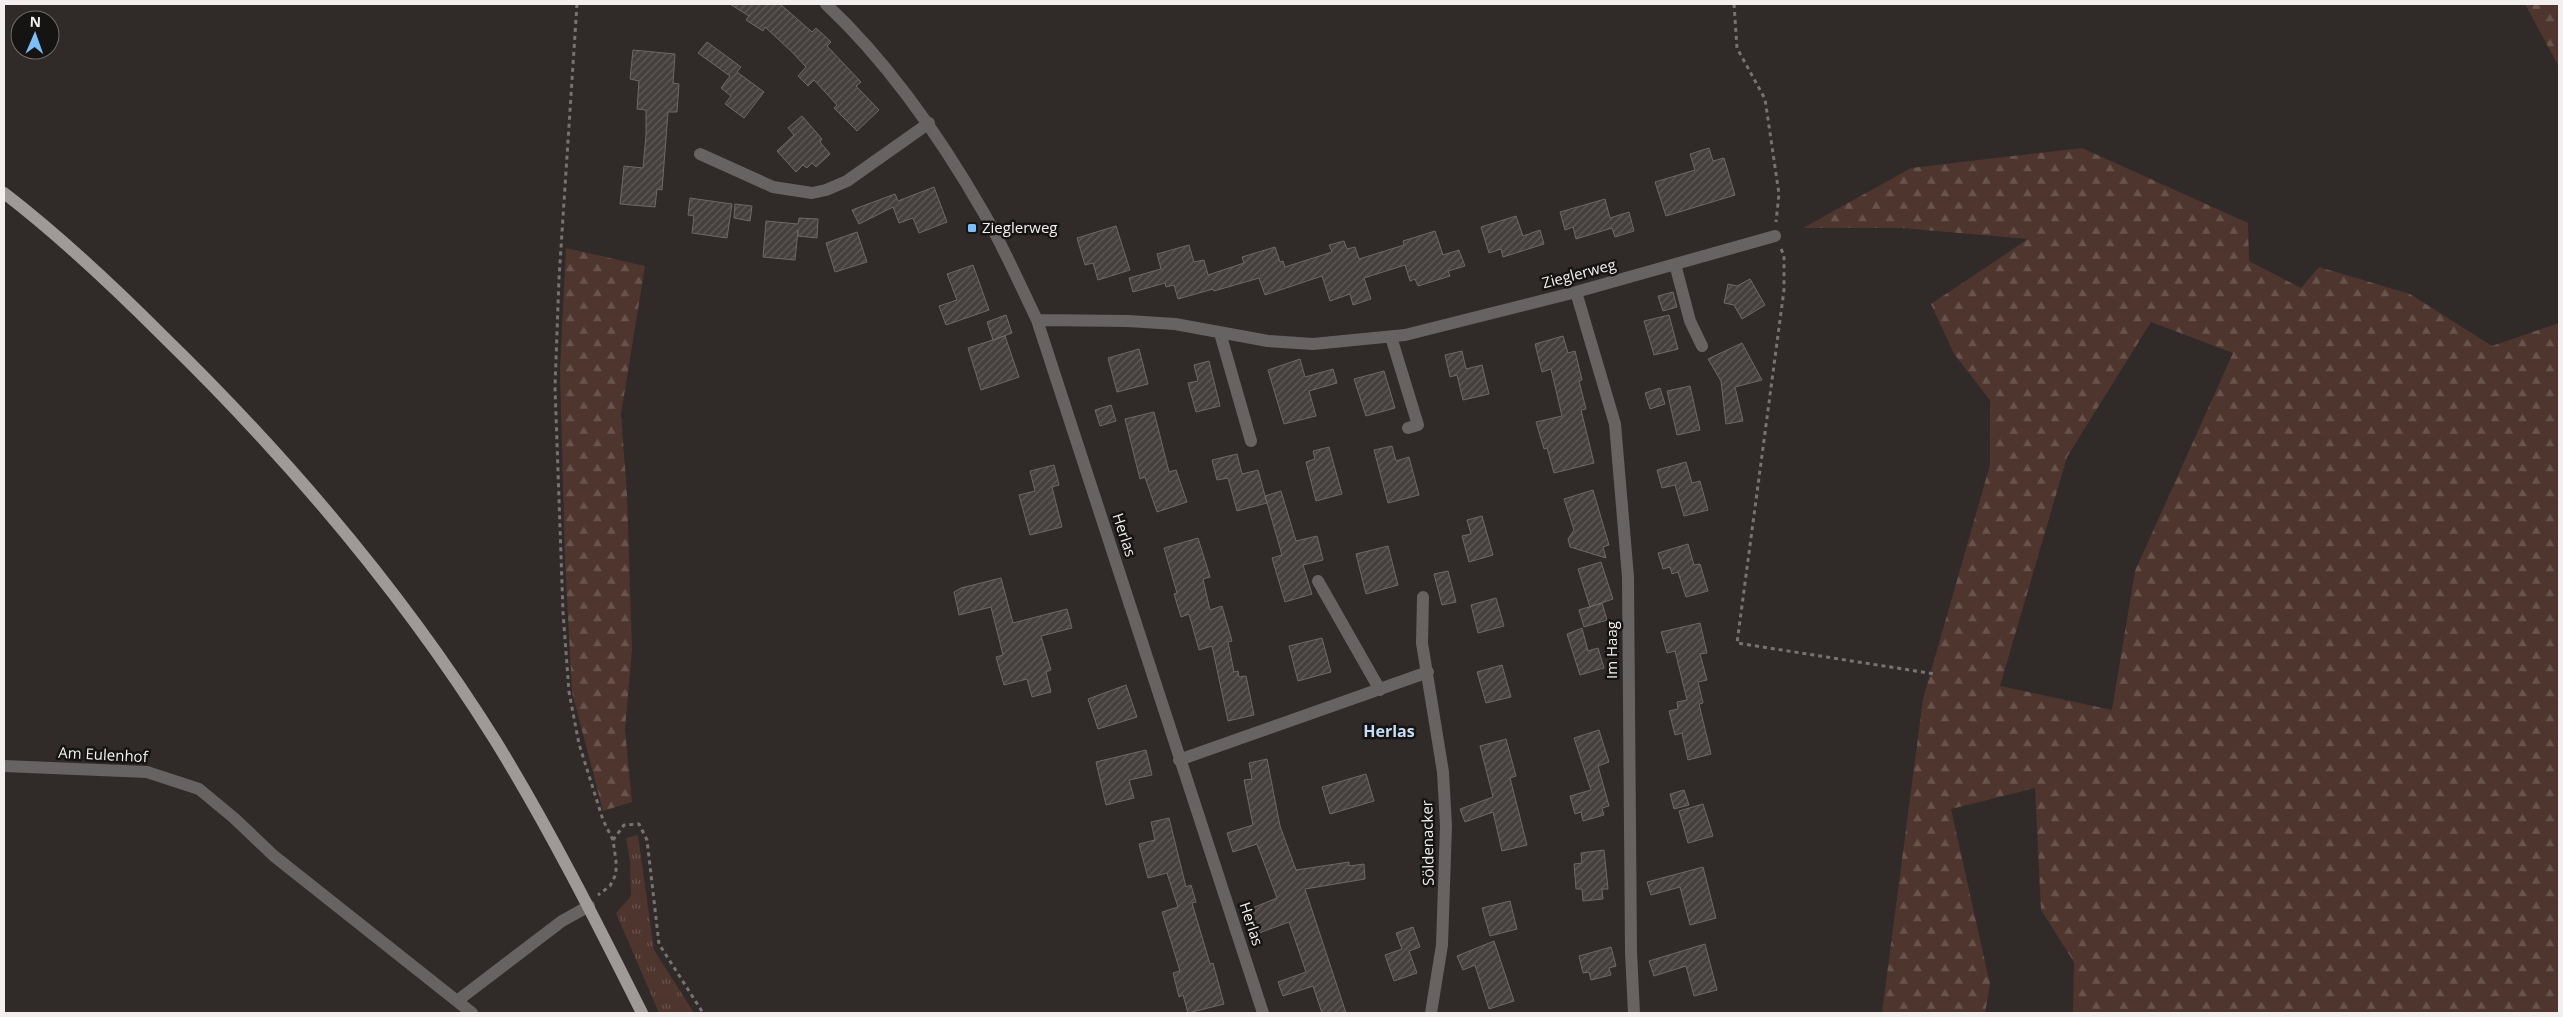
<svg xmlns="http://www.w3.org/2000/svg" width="2563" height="1017" font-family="'Open Sans',sans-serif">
	<defs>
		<pattern id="grass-tufts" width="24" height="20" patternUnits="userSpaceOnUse" patternTransform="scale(1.25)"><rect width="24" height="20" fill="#4e352e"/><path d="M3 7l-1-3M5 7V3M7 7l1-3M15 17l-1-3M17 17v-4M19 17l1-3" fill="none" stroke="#68534d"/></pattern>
		<pattern id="forest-firs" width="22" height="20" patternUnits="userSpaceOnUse" patternTransform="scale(1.25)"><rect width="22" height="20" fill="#4e352e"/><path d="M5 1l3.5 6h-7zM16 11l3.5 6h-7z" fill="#68534d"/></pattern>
		<pattern id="building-hatch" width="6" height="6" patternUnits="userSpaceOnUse" patternTransform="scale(1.25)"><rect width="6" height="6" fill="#453f3d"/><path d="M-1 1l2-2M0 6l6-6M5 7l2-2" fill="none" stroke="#605b59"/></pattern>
	</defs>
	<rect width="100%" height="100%" fill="#302a29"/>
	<path fill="url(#grass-tufts)" d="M638 835 654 950 694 1013H659L616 913 631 896 630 861 626 838Z"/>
	<path fill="url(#forest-firs)" fill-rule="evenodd" d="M2525 4H2559V67Z
		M2082 148 2248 223 2249 261 2301 288 2319 267 2410 294 2492 346 2559 323V1013H2073L2074 962 2041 910 2035 788 1951 809 1990 984 1985 1013H1882L1923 699 1990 465V400L1954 354 1931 304 2028 239 1902 228H1803L1911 168ZM2151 322 2233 353 2135 571 2112 710 2000 686 2067 457Z
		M566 248 645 266 621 414 627 494 632 649 625 730 632 802 603 811 572 692 565 559 560 370Z"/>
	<path fill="url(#building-hatch)" stroke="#6e6866" d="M730 4H780L812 32 816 28 831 42 827 46 861 82 856 86 879 110 857 131 834 108 837 105 814 80 808 86 798 76 806 67 792 52 765 27 763 31 746 20 749 16Z
		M707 42 741 67 737 72 764 92 744 118 725 104 731 96 721 88 730 76 698 53Z
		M633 50 675 54 673 83 679 84 677 112H668L662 190 657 189 655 207 620 204 624 166 643 168 646 135V110L637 109 639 81 630 79Z
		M802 116 822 139 820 142 830 154 816 167 812 163 807 168 803 165 796 172 777 151 794 135 788 128Z
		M1709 148 1713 161 1724 158 1735 195 1666 216 1655 182 1695 170 1690 154Z
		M934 187 947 222 919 233 913 218 899 223 893 207 859 224 852 210 895 194 898 201Z
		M690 198 732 204 727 238 692 233 694 216 688 215Z
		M1605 199 1610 218 1629 212 1634 231 1615 237 1612 228 1576 239 1573 227 1565 230 1560 212Z
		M735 204 752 206 750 221 734 218Z
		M1516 216 1523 236 1540 230 1544 244 1503 257 1501 249 1489 253 1481 227Z
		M799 218 818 219 817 238 798 236V230L795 260 763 257 766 221 798 224Z
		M1116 226 1130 270 1098 280 1093 263 1085 265 1077 238Z
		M1435 231 1443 255 1459 250 1465 266 1448 271 1450 276 1418 286 1415 279 1410 281 1405 265 1364 278 1371 299 1353 305 1350 294 1330 301 1322 276 1265 295 1259 278 1214 291 1213 289 1178 299 1174 285 1166 287 1165 283 1133 292 1129 278 1161 269 1157 254 1189 245 1194 262 1204 260 1208 275 1244 263 1242 257 1275 247 1280 262 1283 261 1285 267 1332 252 1329 245 1344 241 1347 249 1355 247 1359 259 1404 245 1403 241Z
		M857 232 867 262 835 272 826 243Z
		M973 265 989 310 946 325 939 306 957 300 947 274Z
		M1750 279 1765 305 1742 319 1734 305 1724 303 1728 284 1737 286Z
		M1673 292 1677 307 1663 311 1658 296Z
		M1006 315 1012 333 993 340 987 322Z
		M1669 315 1678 349 1654 355 1644 321Z
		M1005 336 1019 377 981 390 968 348Z
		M1563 336 1568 353 1575 351 1582 380 1579 381 1586 409 1581 410 1594 463 1554 473 1547 448 1544 449 1536 422 1562 416 1551 369 1542 372 1535 344Z
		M1742 343 1762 380 1735 387 1743 421 1726 424 1721 381 1708 359Z
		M1139 349 1148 384 1117 392 1108 358Z
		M1462 351 1466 369 1482 365 1489 394 1463 400 1457 375 1450 377 1445 355Z
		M1300 359 1305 377 1333 369 1337 383 1309 391 1316 416 1284 424 1268 370Z
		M1209 361 1220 406 1196 412 1188 383 1198 381 1194 365Z
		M1384 371 1395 408 1366 416 1354 379Z
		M1690 386 1700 430 1677 435 1667 391Z
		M1660 388 1665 404 1650 409 1645 393Z
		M1111 405 1116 421 1100 426 1095 410Z
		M1154 412 1169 472 1176 470 1187 502 1157 512 1145 477 1140 479 1125 419Z
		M1392 446 1396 461 1409 457 1419 495 1388 503 1374 450Z
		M1329 447 1342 494 1316 501 1306 462 1315 459 1313 451Z
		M1237 454 1242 474 1258 470 1267 503 1237 511 1228 478 1217 480 1212 460Z
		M1686 462 1692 483 1700 481 1708 510 1684 516 1675 485 1662 488 1657 470Z
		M1054 465 1059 485 1052 487 1062 527 1030 535 1019 495 1035 491 1030 471Z
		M1593 490 1609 545 1603 547 1606 558 1570 547 1568 539 1574 530 1564 499Z
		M1281 491 1296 541 1317 536 1323 560 1303 565 1312 594 1285 602 1272 558 1282 555 1265 496Z
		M1482 516 1493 555 1469 562 1462 536 1471 534 1467 520Z
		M1198 538 1210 577 1203 579 1210 610 1222 606 1232 641 1228 642 1234 672 1238 671 1239 677 1246 676 1254 715 1228 721 1212 646 1199 650 1189 614 1181 617 1174 594 1177 593 1164 548Z
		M1688 544 1694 565 1700 564 1708 591 1686 597 1678 572 1672 574 1670 567 1663 569 1658 553Z
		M1388 546 1398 585 1366 594 1356 554Z
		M1601 562 1613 599 1590 607 1578 569Z
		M1448 571 1456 602 1442 605 1434 574Z
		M1001 578 1013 623 1067 609 1072 628 1041 636 1051 670 1046 672 1051 692 1032 697 1027 679 1004 685 996 657 1003 655 991 607 959 615 954 592 961 588Z
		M1496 598 1504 626 1478 633 1471 605Z
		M1602 603 1607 620 1584 627 1579 610Z
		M1700 623 1707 653 1700 654 1707 680 1698 682 1703 703 1699 704 1711 754 1688 760 1682 733 1675 735 1669 711 1678 709 1677 702 1687 700 1675 651 1667 653 1661 632Z
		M1582 628 1588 651 1598 648 1604 668 1580 675 1567 634Z
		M1322 638 1331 672 1298 681 1289 646Z
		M1502 665 1511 697 1486 703 1477 672Z
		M1126 685 1137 717 1098 729 1088 699Z
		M1599 730 1609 762 1598 766 1609 806 1602 808 1604 815 1583 821 1581 812 1575 814 1570 796 1591 790 1574 738Z
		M1506 739 1516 776 1510 778 1527 845 1502 851 1493 812 1465 822 1460 809 1493 797 1480 746Z
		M1146 750 1152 775 1129 780 1134 798 1106 805 1096 762Z
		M1267 759 1280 826 1296 870 1349 862V866L1364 864 1365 879 1305 889 1346 1013H1322L1313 986 1283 996 1278 982 1306 972 1289 922 1259 933 1250 909 1277 898 1257 844 1233 852 1227 833 1253 825 1244 780 1252 779 1249 763Z
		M1366 774 1374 801 1330 814 1322 787Z
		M1684 790 1689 805 1674 809 1670 794Z
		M1703 804 1713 836 1688 843 1679 811Z
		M1169 818 1186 887 1191 885 1196 902 1192 903 1210 964 1213 963 1224 1004 1188 1013 1183 995 1179 997 1173 973 1180 971 1162 912 1178 907 1167 873 1148 878 1139 844 1155 840 1151 822Z
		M1604 850 1608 889H1602L1603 899 1583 901 1582 889H1576L1574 864 1582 863 1581 853Z
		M1703 867 1716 918 1690 925 1680 887 1651 895 1647 882Z
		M1510 901 1517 929 1490 936 1482 908Z
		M1413 927 1420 947 1409 951 1417 973 1394 981 1385 955 1402 949 1396 933Z
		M1494 941 1514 1001 1489 1009 1475 965 1463 970 1457 956Z
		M1705 944 1717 990 1694 996 1686 966 1654 976 1649 961Z
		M1611 947 1616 966 1609 968 1611 975 1591 980 1589 972 1583 973 1579 956Z"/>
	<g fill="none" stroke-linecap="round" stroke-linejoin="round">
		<path stroke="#787372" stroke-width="3" stroke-dasharray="4 4" stroke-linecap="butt" d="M577 4 559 278 555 387 563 612 569 692 579 744 603 820 613 840 616 861V874L610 886 598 895
			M1734 4 1737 48 1765 99 1779 194 1776 222
			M1781 249 1784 255V290L1737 643 1935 674
			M613 840 624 825 639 824 647 840 659 944 703 1013"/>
		<path stroke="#666362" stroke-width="12" d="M826 4C890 64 941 138 985 215 1004 248 1020 285 1037 320L1263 1013
			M700 154 773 187 812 193 826 190 847 181 929 123
			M1675 264 1690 321 1702 346
			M1576 292 1615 424 1628 577 1631 952 1634 1013
			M1037 320 1128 321 1175 324 1268 341 1313 344 1405 335 1576 292 1775 236
			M1220 333 1251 441
			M1391 337 1418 425 1408 428
			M1318 581 1380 690
			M1423 597 1422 643 1443 772 1446 826 1442 945 1431 1013
			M1179 760 1428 672
			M4 766 147 772 199 789 234 818 274 856 472 1013
			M457 1001 562 921 589 906"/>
		<path stroke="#9f9997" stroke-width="12" d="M4 193C60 236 114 287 164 337 288 458 403 593 495 740 549 828 596 921 642 1013"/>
	</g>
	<rect fill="#7cbef9" stroke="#161413" stroke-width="2" x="967" y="223" width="10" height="10" rx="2.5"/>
	<g text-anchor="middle" stroke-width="5" stroke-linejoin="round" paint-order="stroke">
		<g font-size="15" fill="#f3efee" stroke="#161413" text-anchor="start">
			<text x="982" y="233">Zieglerweg</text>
		</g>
		<g font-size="15" fill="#f3efee" stroke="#161413">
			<text transform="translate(1579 274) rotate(-15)" y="5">Zieglerweg</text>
			<text transform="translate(1124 535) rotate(72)" y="5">Herlas</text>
			<text transform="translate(1612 650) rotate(-90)" y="5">Im Haag</text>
			<text transform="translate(103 755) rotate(3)" y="5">Am Eulenhof</text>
			<text transform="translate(1428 843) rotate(-91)" y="5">Söldenacker</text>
			<text transform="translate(1251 924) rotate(72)" y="5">Herlas</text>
		</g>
		<g font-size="16" font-weight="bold" fill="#c6def5" stroke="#161413">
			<text x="1389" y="737">Herlas</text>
		</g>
	</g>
	<rect width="2563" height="1017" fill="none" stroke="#f3efee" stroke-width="10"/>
	<g transform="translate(35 35) rotate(2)"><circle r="24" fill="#161413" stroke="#6e6c6b"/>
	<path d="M0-4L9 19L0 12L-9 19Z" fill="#7cbef9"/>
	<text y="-8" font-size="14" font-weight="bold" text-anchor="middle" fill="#f3efee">N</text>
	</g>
</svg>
